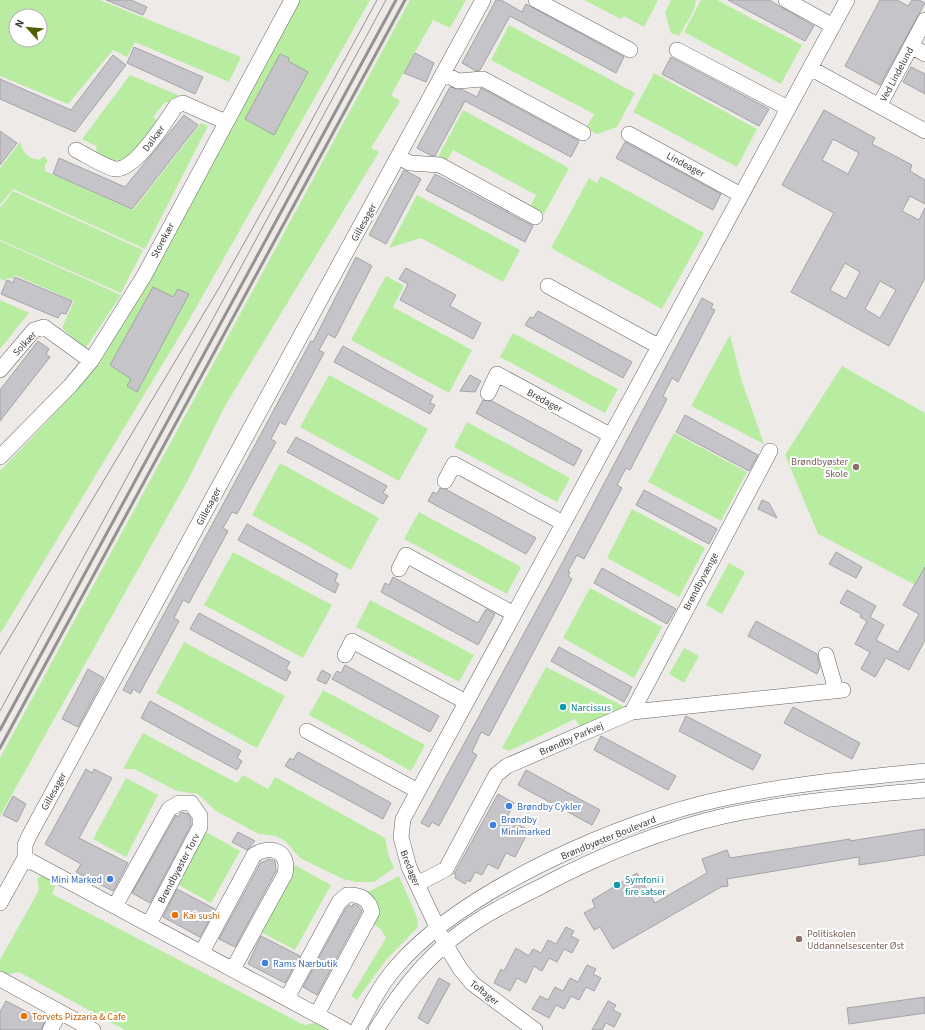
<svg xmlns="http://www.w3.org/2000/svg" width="925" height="1030" font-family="'Source Sans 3',sans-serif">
	<rect width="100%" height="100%" fill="#edeae8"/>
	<path fill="#b8eda1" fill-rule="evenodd" d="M0 0H100L241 57 229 82 135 42 127 57 113 50 68 104 0 76ZM16 16H40V40H16Z
		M298 0H370L185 327 0 634V471L77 390 101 361 158 264Z
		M410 0H466L450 28 433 20 391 95 400 101 371 148 379 152 226 404 188 480 0 816V758Z
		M584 0H658L644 27 624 16 621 19Z
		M671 0H696L694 10 679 36 671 33 665 13Z
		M701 0H717L802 45 781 84 684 32Z
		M509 25 635 93 617 127 597 134 586 128 594 114 491 60Z
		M654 73 757 129 737 167 633 112Z
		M130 75 183 97 170 103 165 102 153 117 158 121C150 130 132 159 121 161 113 162 104 156 97 153L96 146 82 139Z
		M463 110 569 168 544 214 530 207 536 195 453 150 446 162 438 157Z
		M201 123 208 126 145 249 13 189 0 205V168L20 142C23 153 28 158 39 160L44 156 48 161 45 165V171L133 210Z
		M601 176 704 233 662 309 551 248 589 178 597 183Z
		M13 191 143 250 121 293 0 240V208Z
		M417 195 520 250 503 282 421 238 389 248Z
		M0 241 121 295 85 349 62 328 74 301 15 275 13 279 8 278 4 281 0 278Z
		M386 276 404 286 393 307 472 350 449 393 351 340Z
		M0 300 29 313 0 349Z
		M513 333 618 389 605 413 500 357Z
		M730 335 742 382 764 444 691 406Z
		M842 366 925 413V590L818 534 785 455Z
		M329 375 428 429 399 481 300 427Z
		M467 422 570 478 557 502 454 447Z
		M674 433 747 472 721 521 648 482Z
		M280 463 379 518 351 570 252 515Z
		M632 509 705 548 679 597 607 558Z
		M419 512 521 567 507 594 404 539Z
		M233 552 332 605 303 658 204 605Z
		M729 563 745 572 722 614 706 605Z
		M590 588 662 627 634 678 563 638Z
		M370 600 474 655 459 682 356 627Z
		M184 642 285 696 257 748 156 693Z
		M684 648 699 656 684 683 669 674Z
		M546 667 625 707 580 727 575 719 509 751 502 748Z
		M323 690 425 745 411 771 309 715Z
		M143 733 237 783 243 775 268 789 275 777 385 838 389 857 394 868 374 882H356L343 879 300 858 285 841 276 836 259 834 216 811 198 794 177 791 134 769H123Z
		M126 778 158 795 126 857 93 839Z
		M204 831 240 851 211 903 175 883Z
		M295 865 331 885 295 950 259 931Z
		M44 875 56 882 52 894 304 1025 314 1023 328 1030H125L19 972 5 975 0 972V960L39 890 37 878Z
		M399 876 417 917 418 927 386 960 357 1000 351 996 386 938 380 928 374 925 377 914 360 891H370Z"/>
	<path fill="#c5c4c8" stroke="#a4a3a6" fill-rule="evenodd" d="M106 0H131L147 7 143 15Z
		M496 0H501L522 12 526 4 624 57 616 73 510 16 480 70 476 71 462 63Z
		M728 0H769L814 26 805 41Z
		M880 0H897L908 6 912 0H919L925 3 880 85 845 66Z
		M134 47 203 77 195 94 127 63Z
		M415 53 434 63 426 82 404 73Z
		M280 54 289 58 288 61 308 72 274 135 245 119Z
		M113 55 126 65 75 132 0 99V79L71 110Z
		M671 57 769 109 759 126 662 74Z
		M911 67 925 74V94L903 82Z
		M450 87 463 90 477 97 481 88 579 141 571 157 465 101 435 156 430 155 417 148Z
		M824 110 875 138 872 144 912 165 910 171 925 180V204L910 196 902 211 919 220 925 208V278L889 346 791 292 834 213 782 185ZM833 139 859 153 848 174 822 160ZM845 263 860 272 846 299 830 290ZM880 281 896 290 880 318 865 309Z
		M184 115 198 125 132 209 53 174 59 158 125 187Z
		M0 131 17 143 0 165Z
		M625 142 721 194 713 210 616 158Z
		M404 170 421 179 386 244 369 235Z
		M435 174 533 226 525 242 426 190Z
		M356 257 372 266 335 338 328 334 319 350 324 353 285 425 280 422 271 439 276 442 237 514 232 512 223 528 228 531 189 603 183 600 174 618 179 621 140 693 133 689 131 694 123 690 311 341 313 342Z
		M406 268 456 295 450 306 481 323 473 339 400 300 408 284 399 279Z
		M15 277 72 301 66 314 61 313 58 318 1 294 7 280 13 283Z
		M153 287 173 297 178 289 189 294 137 392 127 386 131 379 110 365Z
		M702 298 713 304 711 308 715 310 678 382 672 378 663 396 667 399 630 470 626 468 617 485 622 488 584 559 577 555 568 571 570 572 568 576 572 579 489 736 481 732 472 752 477 755 439 826 432 822 429 827 421 823 560 567Z
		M538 311 632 362 623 378 525 325 530 317 533 318Z
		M38 341 49 349 46 354 50 357 0 421V390Z
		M343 346 433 396 430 403 435 405 430 414 334 362Z
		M470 375 481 381 475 392 460 391Z
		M483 400 492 401 582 450 574 466 476 413Z
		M685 415 758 455 749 471 676 432Z
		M296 437 387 486 383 493 388 496 383 504 287 452Z
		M440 488 447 490 536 538 526 554 428 501 433 492 437 494Z
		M644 490 717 529 709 544 636 505Z
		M762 500 769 503 777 518 758 509Z
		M247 524 338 574 335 581 339 584 335 593 238 540Z
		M836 552 862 567 856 578 829 564Z
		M925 567V640L909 670 886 658 875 677 861 669 870 652 855 644 867 621 860 617 861 614 840 603 847 590 876 606 870 617 884 625 876 640 898 652 919 614 903 605Z
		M602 568 676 609 667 624 594 583Z
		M393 577 478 623 486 609 495 614 478 645 381 592 385 583 389 585Z
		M199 613 290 662 286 669 291 672 286 681 190 629Z
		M756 621 817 654 820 667 817 674 748 636Z
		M559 647 632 687 624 702 551 661Z
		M345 665 439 716 430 732 332 679 337 671 341 673Z
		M88 669 104 678 78 727 62 719Z
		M322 670 331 675 326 684 317 680Z
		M150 701 241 751 237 758 242 761 237 770 141 718Z
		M793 707 860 743 852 759 784 723Z
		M686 716 761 755 753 770 679 731Z
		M601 736 676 776 668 790 594 750Z
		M298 752 391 803 383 819 285 766 290 758 293 760Z
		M86 769 92 773 94 769 112 778 79 838 128 863 113 891 76 872 81 864 45 844Z
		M526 770 600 810 592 825 518 785Z
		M498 794 514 803 506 819 529 830 515 857 506 853 498 869 488 864 482 875 475 872 470 882 467 880 465 884 455 878 456 875 454 874Z
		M13 796 26 804 17 822 3 815Z
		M181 812 188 814 191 819V825L150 903 132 893 176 815 178 817Z
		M925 829V855L859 865V857L727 879 728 886 721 887 613 949 600 927 594 930 584 913 595 907 592 900 637 873 655 903 707 873 702 859 727 850 730 858 850 839V841Z
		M238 832 255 841 247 850 232 842Z
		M268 859 275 861 276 871 235 947 219 939 261 862H264Z
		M177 889 215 909 200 937 163 917Z
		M353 904 358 906 362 911 317 995 303 987 346 908 349 905 352 907Z
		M566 927 574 931 571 936 579 940 572 953 564 949 557 962 549 958 542 971 534 966 526 983 517 978 510 991 494 983 501 969 504 971 516 948 529 956 533 949 541 953 548 940 556 944Z
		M261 936 300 956 285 983 248 964Z
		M587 965 596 969 593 974 601 978 594 991 586 987 579 1000 571 996 564 1009 556 1005 549 1018 532 1009 540 996 548 1000 555 987 563 991 570 978 578 982Z
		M439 978 450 984 428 1024 418 1018Z
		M925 997V1013L849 1024 847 1008Z
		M6 1001 45 1021 41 1030H0V1012Z
		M608 1001 616 1005 613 1010 621 1014 614 1027 606 1023 602 1030H592Z"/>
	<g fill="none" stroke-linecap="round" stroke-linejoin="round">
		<defs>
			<path id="minor" d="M536 0 630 50
				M786 0 833 26
				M911 46 925 54
				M677 50 788 108
				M810 68 925 131
				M443 73 458 81 483 79 583 133
				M879 106 925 20
				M629 134 741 195
				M76 150C86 155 105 167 115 169 135 171 166 121 176 106L183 103 226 122
				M398 157 410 163 440 165 535 217
				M548 286 658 346
				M0 370 34 330 44 327 91 361
				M488 393 497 374 610 435
				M0 457 70 386 91 361 144 276 292 0
				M445 481 454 464 563 523
				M399 569 406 555 514 614
				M345 655 352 641 466 702
				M826 655 836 690
				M632 712 770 451
				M307 731 418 791
				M25 858 345 1030
				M417 884 446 869 496 775 507 766 632 712 843 690
				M0 903 25 858V845L29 836 483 0
				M115 906 169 809 179 803H191L200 816V827L149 924
				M202 952 254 855C271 844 290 851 285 874L233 969
				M0 979 93 1030
				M287 998 339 902 347 895C360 894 369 899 372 912L317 1014
				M50 1030 60 1012
				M357 1030C369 1008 380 985 397 966 464 889 622 820 721 799 788 784 857 778 925 771
				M376 1030C399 992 425 958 461 932 485 914 514 900 540 887 598 856 659 831 724 816 789 802 858 796 925 790
				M535 1030 473 984 461 970 445 944 409 867 401 837 403 819 847 0"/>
		</defs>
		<use href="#minor" stroke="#686563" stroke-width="16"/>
		<use href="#minor" stroke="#fff" stroke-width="15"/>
		<path stroke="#959391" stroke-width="1" d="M0 654 219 288 275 188 377 0
			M0 711 386 0"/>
		<path stroke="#959391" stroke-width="3" d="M0 730 396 0
			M0 748 405 0"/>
	</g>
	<g fill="#8d6e63" stroke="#fff" stroke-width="1.5">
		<circle cx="856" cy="467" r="4"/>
		<circle cx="799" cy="939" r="4"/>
	</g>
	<g fill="#0f9aa8" stroke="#fff" stroke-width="1.5">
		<circle cx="563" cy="707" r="4"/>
		<circle cx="617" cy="885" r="4"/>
	</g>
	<g fill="#3f7fe0" stroke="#fff" stroke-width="1.5">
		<circle cx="509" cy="806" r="4"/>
		<circle cx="493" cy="825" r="4"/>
		<circle cx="110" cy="879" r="4"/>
		<circle cx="265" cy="963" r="4"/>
	</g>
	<g fill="#e8710a" stroke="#fff" stroke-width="1.5">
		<circle cx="175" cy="915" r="4"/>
		<circle cx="24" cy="1016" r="4"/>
	</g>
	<g text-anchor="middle" stroke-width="4" stroke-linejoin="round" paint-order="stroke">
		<g font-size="10" fill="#3d3c3b" stroke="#fff">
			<text transform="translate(896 74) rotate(-62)" y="4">Ved Lindelund</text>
			<text transform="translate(153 138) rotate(-53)" y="4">Dalkær</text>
			<text transform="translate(686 164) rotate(28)" y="4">Lindeager</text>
			<text transform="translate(363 222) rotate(-61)" y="4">Gillesager</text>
			<text transform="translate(162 240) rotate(-62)" y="4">Storekær</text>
			<text transform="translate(24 343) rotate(-47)" y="4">Solkær</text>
			<text transform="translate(545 400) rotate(28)" y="4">Bredager</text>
			<text transform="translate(208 506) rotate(-62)" y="4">Gillesager</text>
			<text transform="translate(700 581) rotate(-62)" y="4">Brøndbyvænge</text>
			<text transform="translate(571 738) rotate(-24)" y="4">Brøndby Parkvej</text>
			<text transform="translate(53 791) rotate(-61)" y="4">Gillesager</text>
			<text transform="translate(608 837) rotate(-22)" y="4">Brøndbyøster Boulevard</text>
			<text transform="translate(178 868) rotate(-62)" y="4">Brøndbyøster Torv</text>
			<text transform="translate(411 868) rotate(68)" y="4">Bredager</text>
			<text transform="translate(485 992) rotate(38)" y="4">Toftager</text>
		</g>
		<g font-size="10" fill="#785e54" stroke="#fff" text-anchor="end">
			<text x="848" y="465">Brøndbyøster<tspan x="848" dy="12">Skole</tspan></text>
			<text x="807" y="937" text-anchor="start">Politiskolen<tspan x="807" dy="12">Uddannelsescenter Øst</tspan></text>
		</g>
		<g font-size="10" fill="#0d838f" stroke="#fff" text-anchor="start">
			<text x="571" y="711">Narcissus</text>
			<text x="625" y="883">Symfoni i<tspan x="625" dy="12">fire satser</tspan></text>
		</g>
		<g font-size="10" fill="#366cbe" stroke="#fff" text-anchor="start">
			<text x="517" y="810">Brøndby Cykler</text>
			<text x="501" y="823">Brøndby<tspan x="501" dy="12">Minimarked</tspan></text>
			<text x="102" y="883" text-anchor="end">Mini Marked</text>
			<text x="273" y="967">Rams Nærbutik</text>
		</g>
		<g font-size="10" fill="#c56008" stroke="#fff" text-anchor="start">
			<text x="183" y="919">Kai sushi</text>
			<text x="32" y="1020">Torvets Pizzaria &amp; Cafe</text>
		</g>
	</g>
	<g transform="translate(28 28) rotate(297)"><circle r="19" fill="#ffffff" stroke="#b1b1b1"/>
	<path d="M0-3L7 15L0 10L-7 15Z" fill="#525f00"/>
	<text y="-6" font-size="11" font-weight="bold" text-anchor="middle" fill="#3d3c3b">N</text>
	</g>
</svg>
